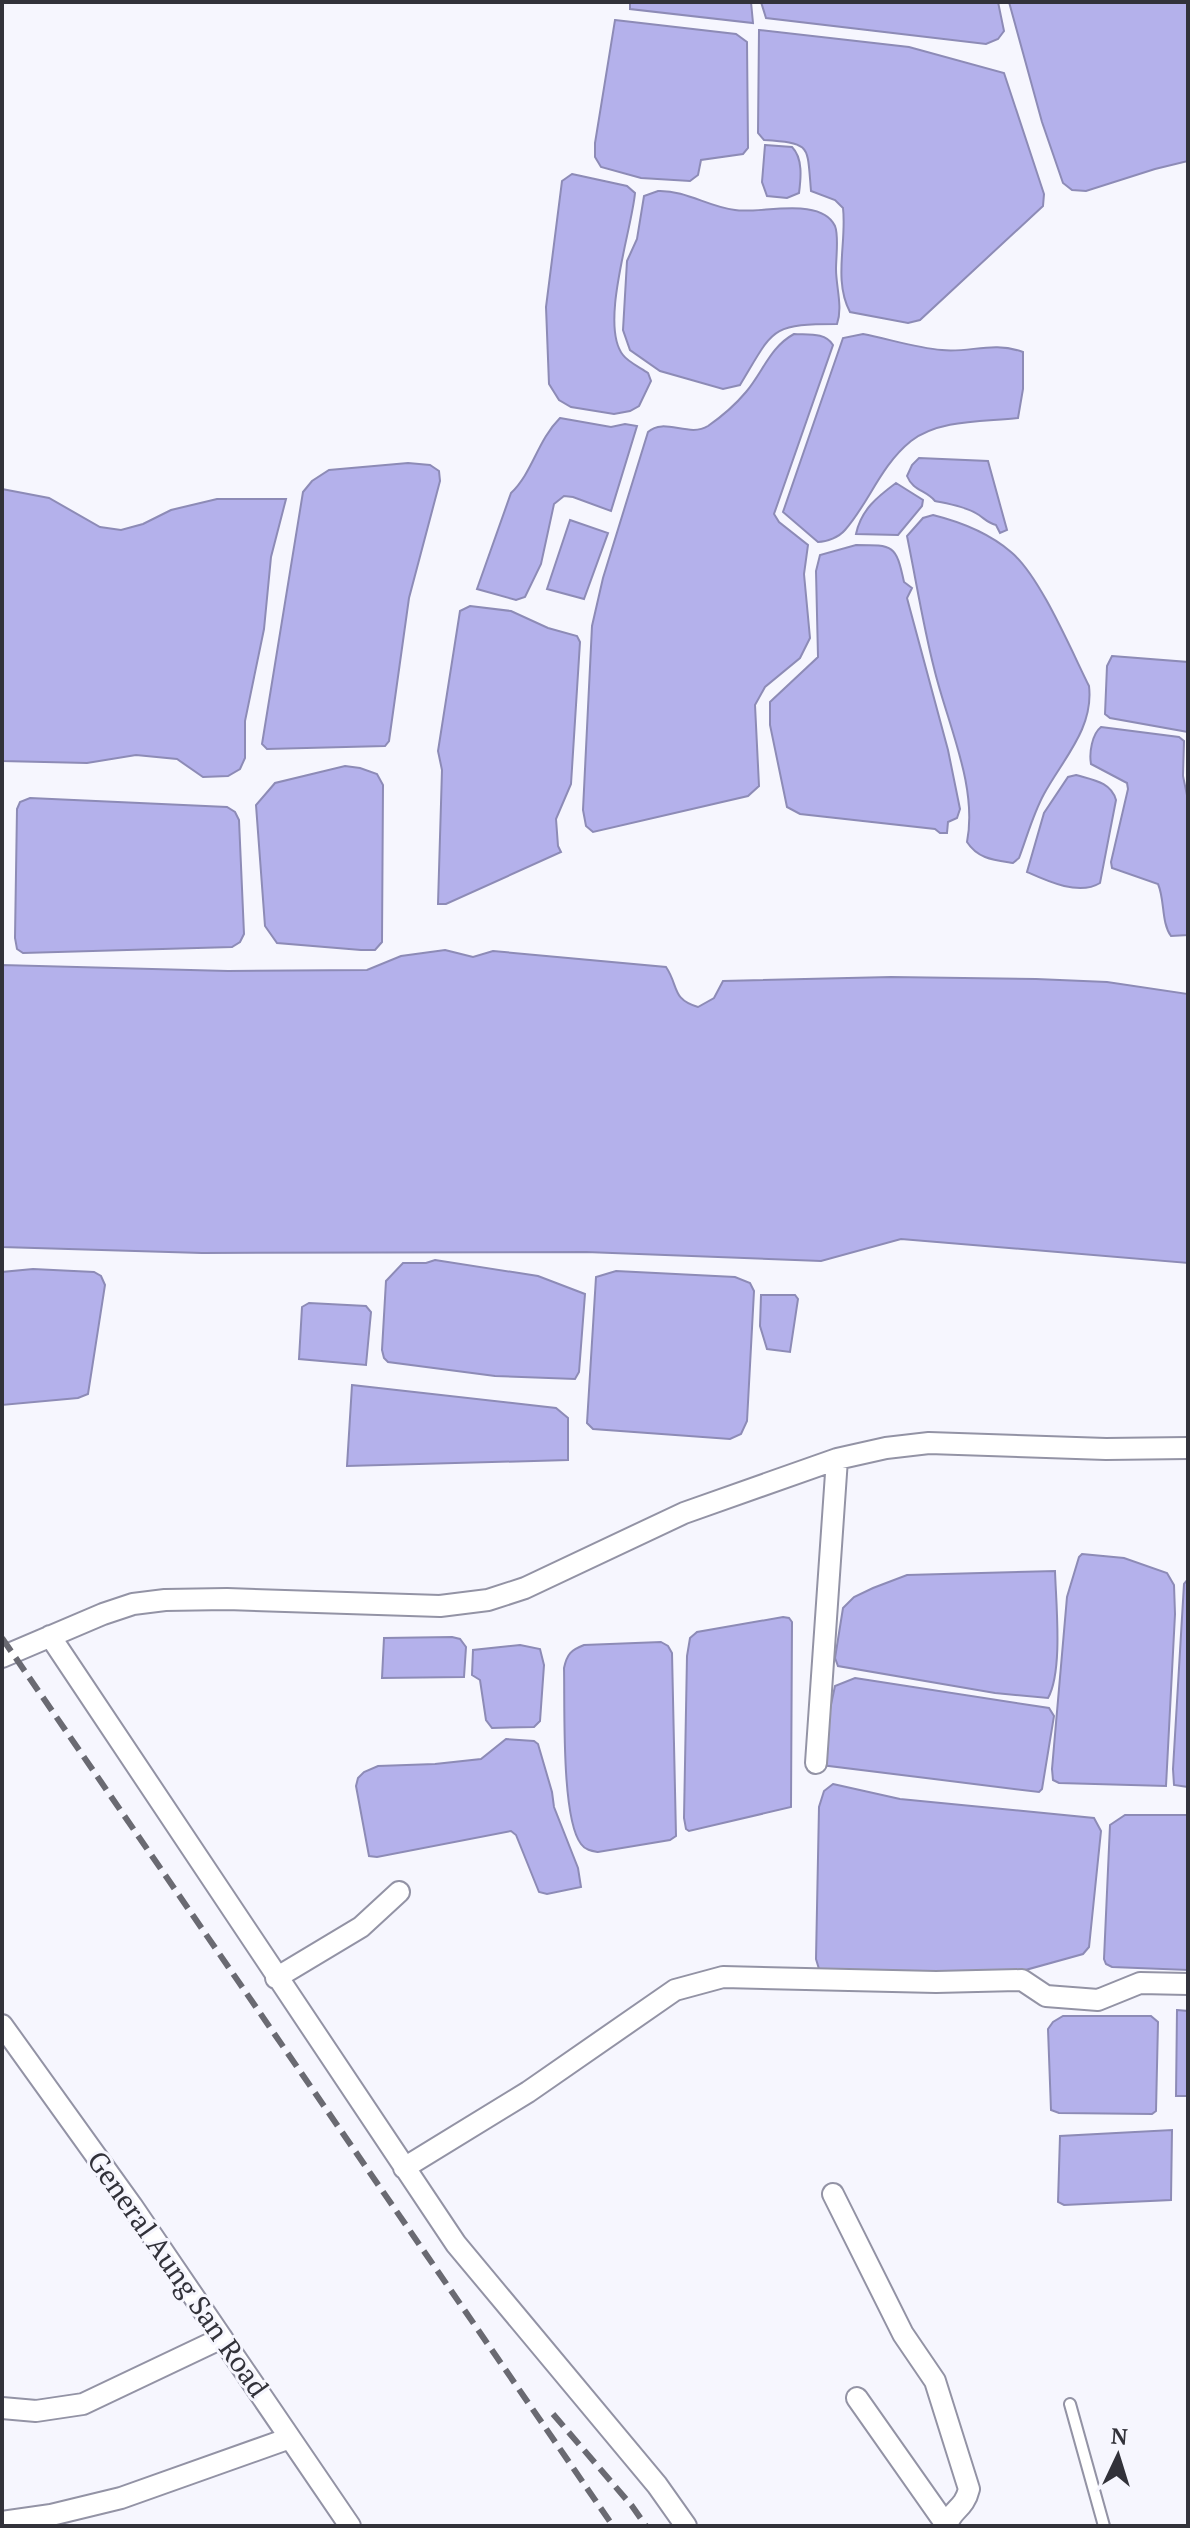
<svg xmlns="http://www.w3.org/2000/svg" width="1190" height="2528" font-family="'PT Serif',serif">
	<rect width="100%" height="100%" fill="#f6f6fe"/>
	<path fill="#b4b1eb" stroke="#8d8bb6" stroke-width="2" d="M630 2H751L753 23 630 9Z
		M761 2H998L1004 31 998 39 986 44 766 18Z
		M1009 2H1188V161L1155 169 1086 191 1072 190 1063 183 1042 122Z
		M615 20 736 34 747 42 748 148 743 154 701 160 698 175 690 181 641 178 601 167 595 157V143Z
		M759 30 909 47 1004 73 1044 194 1043 206 920 320 908 323 850 312C833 280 847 242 843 208L835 200 811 191C807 145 812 143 764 140L758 133Z
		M765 145 792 147C803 158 801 178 799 193L787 198 767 196 762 182Z
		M572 174 627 186 635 193C632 229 599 325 623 355 628 362 641 368 648 373L651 381 639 406 630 411 614 414 571 407 559 400 549 384 546 307 562 181Z
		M658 191C686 190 708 207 735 210 761 214 821 196 835 226 839 236 836 257 836 269 836 287 843 307 837 324 769 324 774 329 740 385L723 389 660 371 630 350 623 330 627 261 637 239 644 196Z
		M794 334C808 335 825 332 833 345L774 514 779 522 808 545 804 574 810 638 800 658 765 687 755 705 759 786 748 796 593 832 586 826 583 810 592 626 603 578 648 432C664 417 689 438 708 426 721 417 736 404 746 392 763 372 770 347 794 334Z
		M863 334C889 339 916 348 942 350 970 353 993 341 1023 352V389L1018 418C984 422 940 419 911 441 880 466 869 503 845 530 839 537 827 542 818 542L783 512 843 338Z
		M560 418 611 427 625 424 637 426 611 511 573 497 564 496 554 504 541 564 525 597 516 600 477 589 511 493C533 472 537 441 560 418Z
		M919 458 988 461 1007 530 1000 533 996 525C988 523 986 520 979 515 967 507 949 504 935 501 926 490 913 491 907 476L912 465Z
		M408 463 430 465 439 471 440 481 409 598 389 741 385 746 267 749 262 744 303 492 312 481 329 470Z
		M896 483 923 500 922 506 898 535 856 534C861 510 877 497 896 483Z
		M2 489 49 498 100 527 121 530 143 524 171 510 217 499H286L271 557 264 629 245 721V758L240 769 228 776 203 777 177 759 136 755 87 763 2 761Z
		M933 515C961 522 989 533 1011 552 1040 576 1071 650 1089 686 1094 728 1063 759 1044 794 1033 814 1027 837 1019 858L1013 863C994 860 978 859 967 842 978 786 947 723 934 668 923 625 916 580 907 536L923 518Z
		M570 520 608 533 584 599 547 589Z
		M856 545C894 545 896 545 904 582L912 588 907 598 948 750 960 809 957 818 948 822 947 833H940L935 829 800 814 787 807 770 725V702L818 657 816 571 820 555Z
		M470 606 511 611 548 628 577 636 580 642 571 784 556 819 558 846 561 852 446 904H438L442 770 438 751 460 611Z
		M1112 656 1188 662V732L1110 718 1105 714 1107 666Z
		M1101 727 1179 737 1184 741 1183 776 1188 800V935L1171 936C1161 922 1165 900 1158 884L1112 868 1111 862 1128 789 1127 783 1091 764C1089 753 1092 734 1101 727Z
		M345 766 360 768 377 774 383 785 382 942 375 950H361L277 943 265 926 256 805 275 783Z
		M1076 775C1093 780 1111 782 1116 800L1100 883C1079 896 1047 881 1027 872L1044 813 1068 777Z
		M30 798 227 807 235 812 239 820 244 934 240 942 232 947 23 953 17 949 15 938 17 809 20 802Z
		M445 950 473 957 493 951 666 967C679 986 671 999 698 1007L714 998 723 981 891 977 1036 979 1107 982 1188 994V1263L901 1239 821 1261 586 1252 202 1253 2 1247V965L228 971 367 970 401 956Z
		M435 1260 538 1276 585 1294 579 1372 575 1379 495 1376 388 1362 384 1358 382 1350 386 1281 403 1263H426Z
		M33 1269 94 1272 101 1276 105 1285 88 1394 78 1398 2 1405V1272Z
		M616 1271 735 1277 750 1283 754 1291 747 1421 741 1434 730 1439 593 1429 587 1423 596 1277Z
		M761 1295H795L798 1299 790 1352 767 1349 760 1326Z
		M309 1303 366 1306 371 1312 366 1365 299 1359 302 1307Z
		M352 1385 556 1408 568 1418V1460L347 1466Z
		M1082 1554 1124 1558 1167 1573 1174 1585 1175 1614 1166 1786 1059 1783 1053 1780 1052 1769 1067 1597 1079 1557Z
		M1055 1571C1056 1604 1063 1671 1048 1698L995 1693 838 1666 835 1658 843 1608 854 1597 873 1588 907 1575Z
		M1188 1579V1787L1174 1785 1173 1769 1184 1584Z
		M783 1617 789 1618 792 1622 791 1807 689 1831 686 1829 684 1818 687 1656 690 1638 697 1632Z
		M452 1637 460 1639 466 1647 464 1677 382 1678 384 1638Z
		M661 1642 668 1646 672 1653 676 1836 670 1840 598 1852C592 1851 585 1850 581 1844 561 1818 565 1705 564 1668 567 1654 571 1650 584 1645Z
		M520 1645 540 1649 544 1665 540 1721 534 1727 492 1728 486 1720 480 1680 472 1675 473 1650Z
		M855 1678 1049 1708 1054 1716 1042 1789 1039 1792 821 1765 819 1760 835 1686Z
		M506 1739 534 1741 538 1744 552 1792 554 1807 578 1868 581 1887 547 1894 539 1892 516 1835 511 1831 377 1857 369 1856 356 1786 358 1778 364 1772 378 1766 435 1764 481 1759Z
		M833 1784 900 1799 1094 1818 1101 1831 1089 1947 1083 1954 1004 1976 825 1975 819 1969 816 1959 819 1807 824 1791Z
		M1125 1815H1188V1970L1112 1967 1106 1964 1104 1959 1110 1825Z
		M1177 2010 1188 2011V2096H1176Z
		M1063 2016H1151L1158 2022 1156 2111 1152 2114 1059 2113 1051 2110 1048 2029 1053 2022Z
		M1172 2130 1171 2200 1064 2205 1058 2202 1060 2136Z"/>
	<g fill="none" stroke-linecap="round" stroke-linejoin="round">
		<defs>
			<path id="service" d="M1070 2404 1104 2526"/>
			<path id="minor" d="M50 1636 456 2244 657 2485 686 2526
				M2 1657 103 1614 133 1604 165 1600 227 1599 440 1606 488 1600 525 1588 684 1513 837 1459 886 1448 929 1443 1106 1449 1188 1448
				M816 1763 837 1459
				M276 1978 361 1927 399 1892
				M2 2025 132 2206 350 2526
				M404 2168 528 2092 675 1990 723 1977 936 1982 1022 1980 1046 1996 1098 2000 1140 1983 1188 1984
				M833 2194 903 2334 935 2381 969 2489C964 2510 951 2509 947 2526
				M857 2398 947 2526
				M2 2408 36 2411 83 2404 222 2338
				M2 2522 51 2515 121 2498 290 2438"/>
		</defs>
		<use href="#service" stroke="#9393a5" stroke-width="14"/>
		<use href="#minor" stroke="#9393a5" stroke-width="24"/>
		<use href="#service" stroke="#fff" stroke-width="10"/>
		<use href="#minor" stroke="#fff" stroke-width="20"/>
		<path stroke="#6a6a72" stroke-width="6" stroke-dasharray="16 8" stroke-linecap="butt" d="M2 1638 613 2526
			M553 2414 632 2506 646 2526"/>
	</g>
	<g text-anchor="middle" stroke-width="6" stroke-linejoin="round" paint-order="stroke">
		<g font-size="28" fill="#32323a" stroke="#f6f6fe">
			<text transform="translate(178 2274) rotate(55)" y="10">General Aung San Road</text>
		</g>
	</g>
	<rect width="1190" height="2528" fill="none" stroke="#32323a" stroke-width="8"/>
	<g transform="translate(1118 2456) rotate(4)" stroke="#f6f6fe" stroke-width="6" paint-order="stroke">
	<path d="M0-6L14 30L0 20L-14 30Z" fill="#32323a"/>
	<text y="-12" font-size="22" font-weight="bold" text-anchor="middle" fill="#32323a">N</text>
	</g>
</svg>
